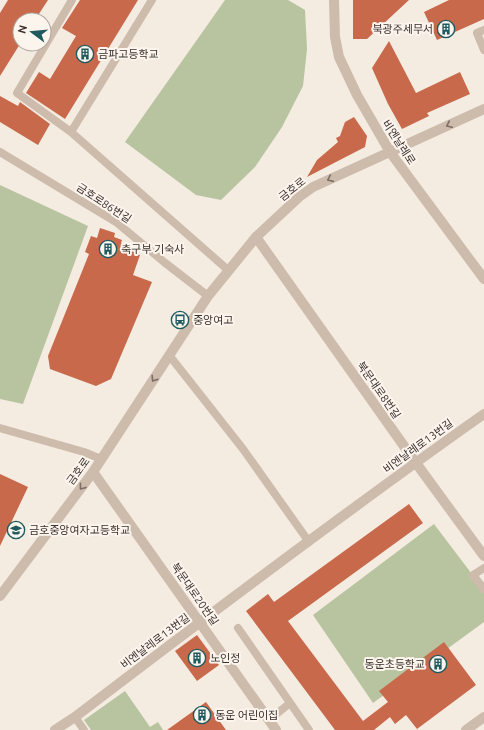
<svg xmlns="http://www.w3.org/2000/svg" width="484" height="730" font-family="Ubuntu,'Noto Sans KR',sans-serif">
	<rect width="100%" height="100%" fill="#f4ebe1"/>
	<path fill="#b8c4a0" d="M225 0H288L305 10 307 49 303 86 282 127 255 167 221 200 196 195 125 142Z
		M0 185 88 226 23 404 0 399Z
		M434 524 484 590V622L373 703 313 615Z
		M125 691 150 727 158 722 163 730H91L84 720Z"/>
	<path fill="#c8694b" d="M8 0H48L35 20H20V44L0 76V13Z
		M80 0H138L65 119 26 93 39 72 50 79 76 36 62 28Z
		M353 0H409L367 39H353Z
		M449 0H484V19L437 40 424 12Z
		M389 41 416 93 460 72 470 94 427 113 429 116 402 129 388 104 372 68Z
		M0 96 18 106 20 102 50 124 38 145 0 122Z
		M354 117 367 136 365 147 307 177 317 160 338 142 336 138 340 136 345 122Z
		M100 228 115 233 114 237 122 240 121 243 124 244 123 247 137 252 136 254 140 255 133 275 152 282 111 379 96 386 50 369 48 356 89 254 85 252 91 236 97 238Z
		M0 474 28 487 0 546Z
		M409 504 423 523 288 621 363 721 388 702 379 691 444 642 476 685 417 729 406 715 395 724 390 717 374 730H335L246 611 268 594 274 602Z
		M197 635 219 665 197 681 175 651Z
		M206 702 226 730H167Z"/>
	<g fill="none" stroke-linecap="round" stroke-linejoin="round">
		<path stroke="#cdbbac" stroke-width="8" d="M72 0 17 93 71 132 228 270
			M484 30 477 33 484 50
			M71 132 152 0
			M0 152 116 222 164 262 208 296
			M169 355 243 449 309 542
			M0 428 84 452 101 459
			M484 568 473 575 484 589
			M238 628 309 730
			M75 717 84 730
			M269 720 290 703"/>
		<path stroke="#cdbbac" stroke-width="10" d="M334 0 335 37 339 57 357 95 390 152 484 279
			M256 237 416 463 484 556
			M93 472 276 730
			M55 730 75 717C210 614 345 512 484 414
			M466 730 484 717"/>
		<path stroke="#cdbbac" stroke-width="10" d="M0 596 93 472 208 296 256 237 299 197 313 187 484 109"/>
	</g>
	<defs><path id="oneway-chevron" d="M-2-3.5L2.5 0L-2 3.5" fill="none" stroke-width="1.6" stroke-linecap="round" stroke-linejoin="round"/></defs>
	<g stroke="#7d6f65">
		<use href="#oneway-chevron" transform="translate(449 125) rotate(155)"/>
		<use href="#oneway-chevron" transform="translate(330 179) rotate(156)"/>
		<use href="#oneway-chevron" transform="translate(154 379) rotate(123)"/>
		<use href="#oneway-chevron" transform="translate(82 487) rotate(127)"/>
	</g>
	<defs>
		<symbol id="building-ring" viewBox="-11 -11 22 22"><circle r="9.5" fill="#fbf5ee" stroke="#1f5a5e" stroke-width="1.5"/><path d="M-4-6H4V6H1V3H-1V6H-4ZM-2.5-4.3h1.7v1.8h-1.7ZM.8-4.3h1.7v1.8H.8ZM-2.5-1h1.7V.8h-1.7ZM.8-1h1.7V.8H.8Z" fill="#1f5a5e"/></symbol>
		<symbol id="bus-ring" viewBox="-11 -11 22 22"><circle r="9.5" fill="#fbf5ee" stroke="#1f5a5e" stroke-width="1.5"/><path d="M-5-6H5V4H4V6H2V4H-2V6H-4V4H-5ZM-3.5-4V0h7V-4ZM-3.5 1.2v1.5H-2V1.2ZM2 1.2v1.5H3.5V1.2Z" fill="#1f5a5e"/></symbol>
		<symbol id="school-ring" viewBox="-11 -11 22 22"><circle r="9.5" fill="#fbf5ee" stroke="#1f5a5e" stroke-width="1.5"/><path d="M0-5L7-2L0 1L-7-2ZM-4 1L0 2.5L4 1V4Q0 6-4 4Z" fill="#1f5a5e"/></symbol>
	</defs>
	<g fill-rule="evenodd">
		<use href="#building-ring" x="436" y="19" width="20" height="20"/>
		<use href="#building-ring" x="75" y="44" width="20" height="20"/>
		<use href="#building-ring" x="98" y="239" width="20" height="20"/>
		<use href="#bus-ring" x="170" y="310" width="20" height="20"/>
		<use href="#school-ring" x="6" y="520" width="20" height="20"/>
		<use href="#building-ring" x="187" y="648" width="20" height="20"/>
		<use href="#building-ring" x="428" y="654" width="20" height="20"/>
		<use href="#building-ring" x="192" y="705" width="20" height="20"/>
	</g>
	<g text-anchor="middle" stroke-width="4" stroke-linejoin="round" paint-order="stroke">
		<g font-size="11" fill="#3b302b" stroke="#fbf5ee" text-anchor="start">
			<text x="433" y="33" text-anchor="end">북광주세무서</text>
			<text x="98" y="58">금파고등학교</text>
			<text x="121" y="253">축구부 기숙사</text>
			<text x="193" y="324">중앙여고</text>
			<text x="29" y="534">금호중앙여자고등학교</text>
			<text x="210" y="662">노인정</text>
			<text x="425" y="668" text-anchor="end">동운초등학교</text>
			<text x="215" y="719">동운 어린이집</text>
		</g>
		<g font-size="11" fill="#3b302b" stroke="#fbf5ee">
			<text transform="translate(399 142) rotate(57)" y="4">비엔날레로</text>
			<text transform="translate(292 189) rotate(-38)" y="4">금호로</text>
			<text transform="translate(104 203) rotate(33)" y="4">금호로86번길</text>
			<text transform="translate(379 390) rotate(55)" y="4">북문대로8번길</text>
			<text transform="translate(418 446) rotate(-36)" y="4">비엔날레로13번길</text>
			<text transform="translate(78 471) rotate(-54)" y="4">금호로</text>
			<text transform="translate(195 594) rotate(55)" y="4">북문대로20번길</text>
			<text transform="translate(155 641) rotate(-37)" y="4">비엔날레로13번길</text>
		</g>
	</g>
	<g transform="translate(32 32) rotate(286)"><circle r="19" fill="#fbf5ee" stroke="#aea6a0"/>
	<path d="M0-3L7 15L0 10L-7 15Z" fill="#1f5a5e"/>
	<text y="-6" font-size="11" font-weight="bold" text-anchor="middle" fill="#3b302b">N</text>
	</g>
</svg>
